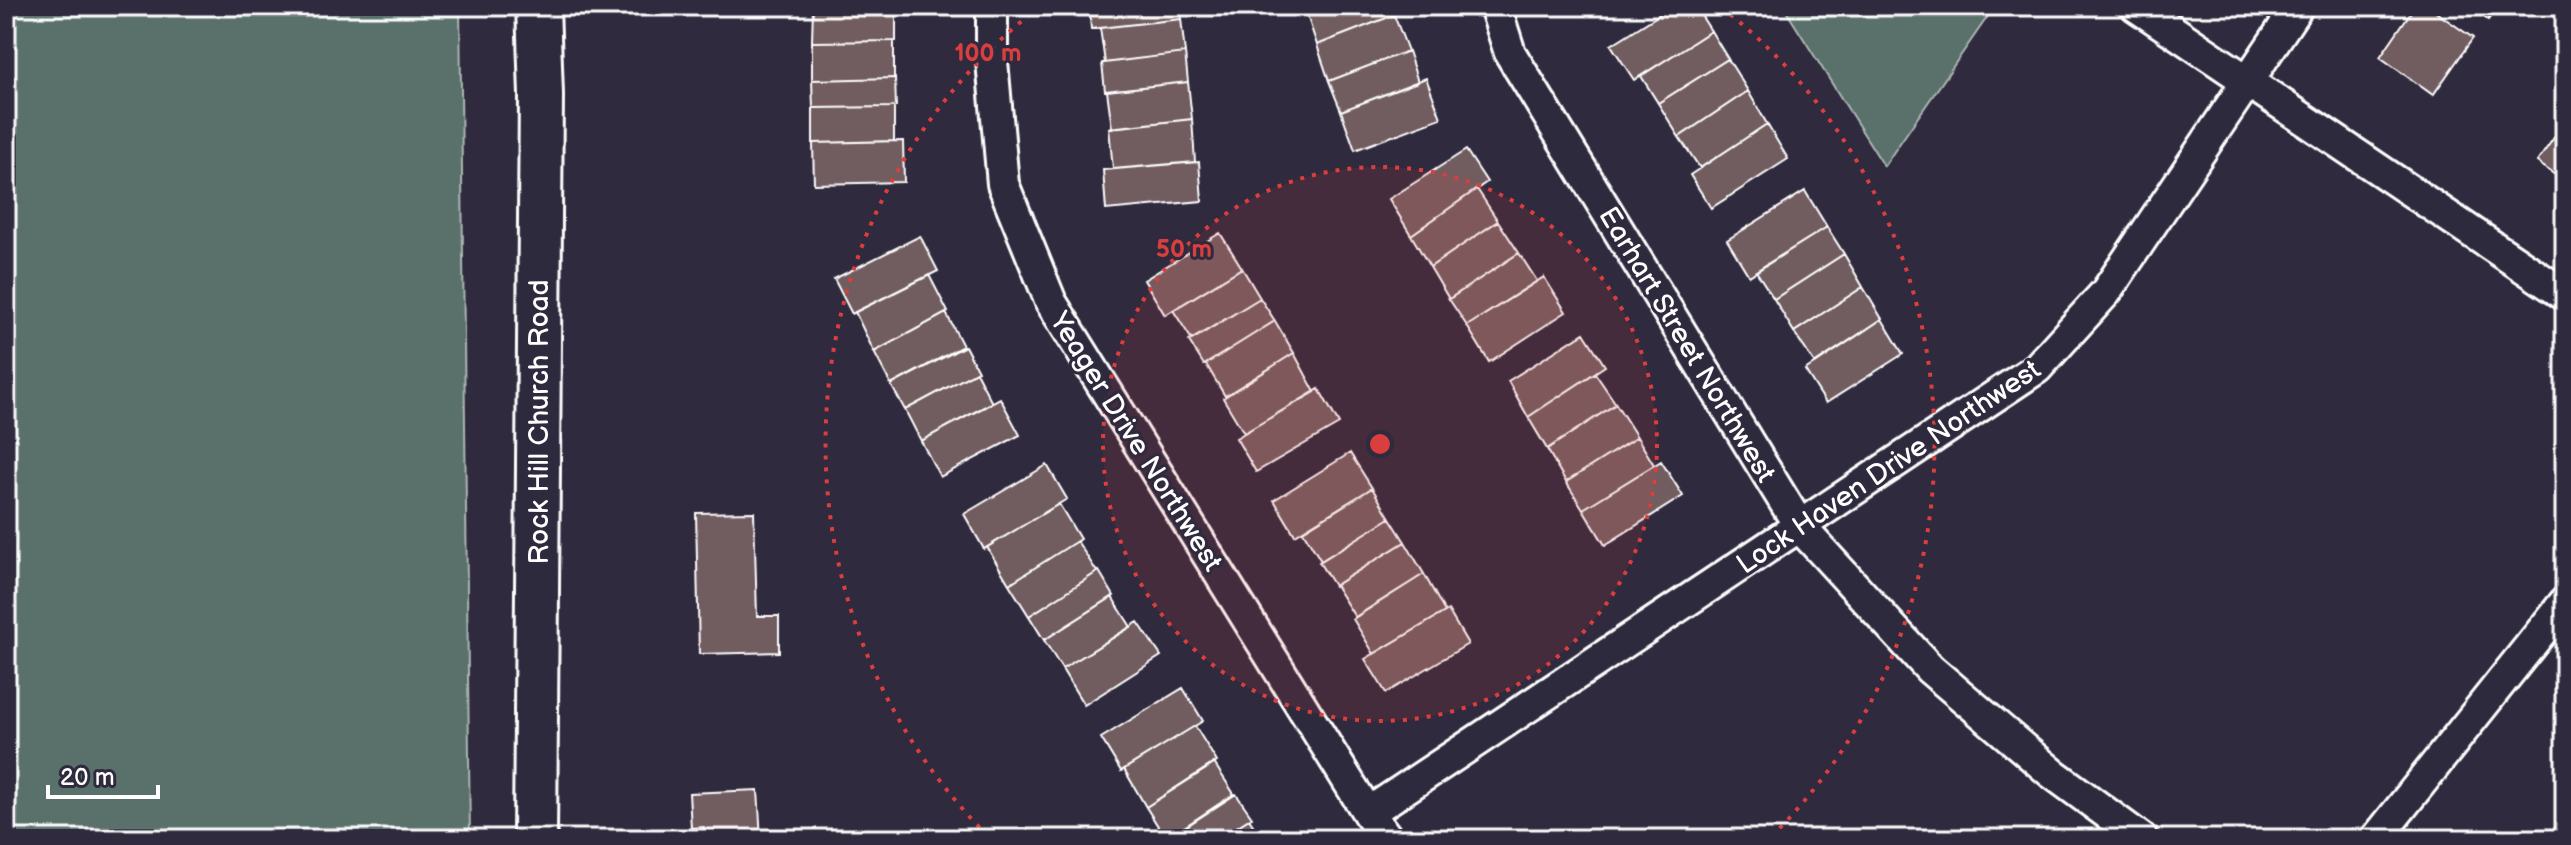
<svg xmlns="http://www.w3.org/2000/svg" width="2571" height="845" font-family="'Balsamiq Sans',sans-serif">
	<rect width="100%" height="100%" fill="#2f2a3d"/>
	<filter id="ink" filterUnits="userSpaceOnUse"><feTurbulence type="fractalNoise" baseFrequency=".0125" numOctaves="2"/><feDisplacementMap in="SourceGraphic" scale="16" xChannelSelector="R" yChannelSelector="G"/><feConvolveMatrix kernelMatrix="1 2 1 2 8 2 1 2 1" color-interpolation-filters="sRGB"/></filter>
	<g filter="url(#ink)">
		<path fill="#5a706a" stroke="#acb8b4" stroke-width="2" d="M6 6H460L470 839H6Z
			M1783 6H1995L1884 166Z"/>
		<path fill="#715b5f" stroke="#fff" stroke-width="2" d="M813 6H896V41L812 42Z
			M1089 6H1180L1181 19 1091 29Z
			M1313 6H1390L1394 15 1317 45 1305 9Z
			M1673 6H1695L1711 31 1634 80 1611 45Z
			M2415 6H2427L2473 38 2433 95 2380 57Z
			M2468 6H2498L2488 20Z
			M1394 15 1408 51 1329 81 1317 45Z
			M1181 19 1185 53 1105 63 1100 28Z
			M1711 31 1728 59 1658 103 1641 76Z
			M894 41V78L812 80V42Z
			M1408 51 1418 82 1341 111 1329 81Z
			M1185 53 1188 82 1105 91 1102 63Z
			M1728 59 1748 91 1679 137 1658 103Z
			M895 78 896 107 813 108 812 80Z
			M1426 78 1441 118 1355 150 1341 111Z
			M1188 82 1192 119 1112 128 1107 91Z
			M1748 91 1767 124 1700 168 1679 137Z
			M894 107V141L813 143V108Z
			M1192 119 1195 162 1113 169 1109 128Z
			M2565 122V182L2537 162Z
			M1767 124 1788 159 1711 208 1690 175Z
			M903 141 904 182 814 184 813 143Z
			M1466 150 1487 182 1411 235 1389 199Z
			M1199 162 1202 201 1106 210 1103 170Z
			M1477 189 1498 221 1430 267 1411 235Z
			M1805 191 1827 227 1749 276 1727 240Z
			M1498 221 1519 253 1449 299 1430 267Z
			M1827 227 1844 254 1774 299 1756 271Z
			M1220 233 1242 268 1165 315 1144 280Z
			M920 236 938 271 852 314 834 279Z
			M1519 253 1537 281 1467 326 1449 299Z
			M1844 254 1863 287 1794 332 1774 299Z
			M1242 268 1260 298 1192 340 1173 310Z
			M929 275 948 312 874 352 855 312Z
			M1544 277 1566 312 1489 362 1467 326Z
			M1863 287 1882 319 1815 364 1794 332Z
			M1260 298 1275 321 1204 365 1189 341Z
			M946 313 963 346 891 385 874 352Z
			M1882 319 1903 354 1826 403 1805 370Z
			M1275 321 1294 353 1225 396 1206 364Z
			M1584 333 1605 366 1528 417 1508 381Z
			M965 346 978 371 905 410 891 385Z
			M1294 353 1315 392 1244 433 1223 398Z
			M976 372 992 403 921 441 905 410Z
			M1595 373 1616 404 1547 449 1528 417Z
			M1319 389 1339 424 1256 472 1236 438Z
			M1000 398 1020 435 940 477 921 441Z
			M1616 404 1637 437 1566 482 1547 449Z
			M1637 437 1654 465 1583 509 1566 482Z
			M1350 453 1372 488 1295 535 1274 500Z
			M1661 461 1683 496 1605 545 1583 509Z
			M1047 465 1067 499 984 549 964 514Z
			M1372 488 1390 518 1321 561 1303 531Z
			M1059 504 1080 539 1009 584 987 547Z
			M754 512 757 616H779V652L699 654 696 513Z
			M1390 518 1405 542 1334 586 1319 562Z
			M1077 541 1097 572 1029 616 1009 584Z
			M1405 542 1424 574 1355 617 1335 585Z
			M1099 571 1114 596 1044 640 1029 616Z
			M1424 574 1445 612 1374 654 1353 619Z
			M1112 597 1131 627 1062 669 1044 640Z
			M1448 610 1468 644 1386 693 1365 659Z
			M1138 622 1161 656 1084 705 1062 669Z
			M1183 688 1203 721 1121 771 1101 738Z
			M1195 726 1217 762 1146 807 1124 769Z
			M1214 763 1234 794 1166 839 1146 807Z
			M758 790 761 839H705L704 827 691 828 689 793Z
			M1236 794 1252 817 1249 819 1218 839H1167Z
			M1249 819 1262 839H1218Z"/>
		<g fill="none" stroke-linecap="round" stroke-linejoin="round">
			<defs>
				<path id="minor" d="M992 6V61L1003 184 1051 302 1368 813 1388 839
					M1495 6 1510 53 1800 527 1930 669 2052 773 2142 839
					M2136 6 2565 295
					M1368 813 2037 368 2106 292 2298 6
					M2376 839 2565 602"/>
				<path id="secondary" d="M535 839 541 95 538 6"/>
			</defs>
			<use href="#minor" stroke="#fff" stroke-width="36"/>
			<use href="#secondary" stroke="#fff" stroke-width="48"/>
			<use href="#minor" stroke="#2f2a3d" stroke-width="30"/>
			<use href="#secondary" stroke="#2f2a3d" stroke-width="42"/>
		</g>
	</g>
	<circle cx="1380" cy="444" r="277" fill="#da3e3e" fill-opacity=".12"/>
	<g fill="none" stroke="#da3e3e" stroke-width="4" stroke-dasharray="4 8">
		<circle cx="1380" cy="444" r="277"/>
		<path d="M988 836A554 554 0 0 1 1039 7M1721 7A554 554 0 0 1 1772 836"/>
	</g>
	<g text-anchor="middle" stroke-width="6" stroke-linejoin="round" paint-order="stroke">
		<g font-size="28" fill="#fff" stroke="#2f2a3d">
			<text transform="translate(1688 344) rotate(59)" y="10">Earhart Street Northwest</text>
			<text transform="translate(538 422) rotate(-90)" y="10">Rock Hill Church Road</text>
			<text transform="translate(1137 441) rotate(58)" y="10">Yeager Drive Northwest</text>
			<text transform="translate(1888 466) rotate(-34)" y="10">Lock Haven Drive Northwest</text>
		</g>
	</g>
	<circle cx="1380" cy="444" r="12" fill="#da3e3e" stroke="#2f2a3d" stroke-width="4"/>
	<g font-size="24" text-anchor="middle" font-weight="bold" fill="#da3e3e" stroke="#2f2a3d" stroke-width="6" stroke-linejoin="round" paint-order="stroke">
		<text x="988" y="61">100 m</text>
		<text x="1184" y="257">50 m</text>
	</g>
	<rect width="2571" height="845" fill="none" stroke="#2f2a3d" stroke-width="32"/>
	<rect x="16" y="16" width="2539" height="813" fill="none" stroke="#fff" stroke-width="3" filter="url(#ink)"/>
	<path d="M48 785v12h110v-12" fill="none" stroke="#ffffff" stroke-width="4"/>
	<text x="60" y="785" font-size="24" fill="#ffffff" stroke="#2f2a3d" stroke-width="6" paint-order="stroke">20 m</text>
</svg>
